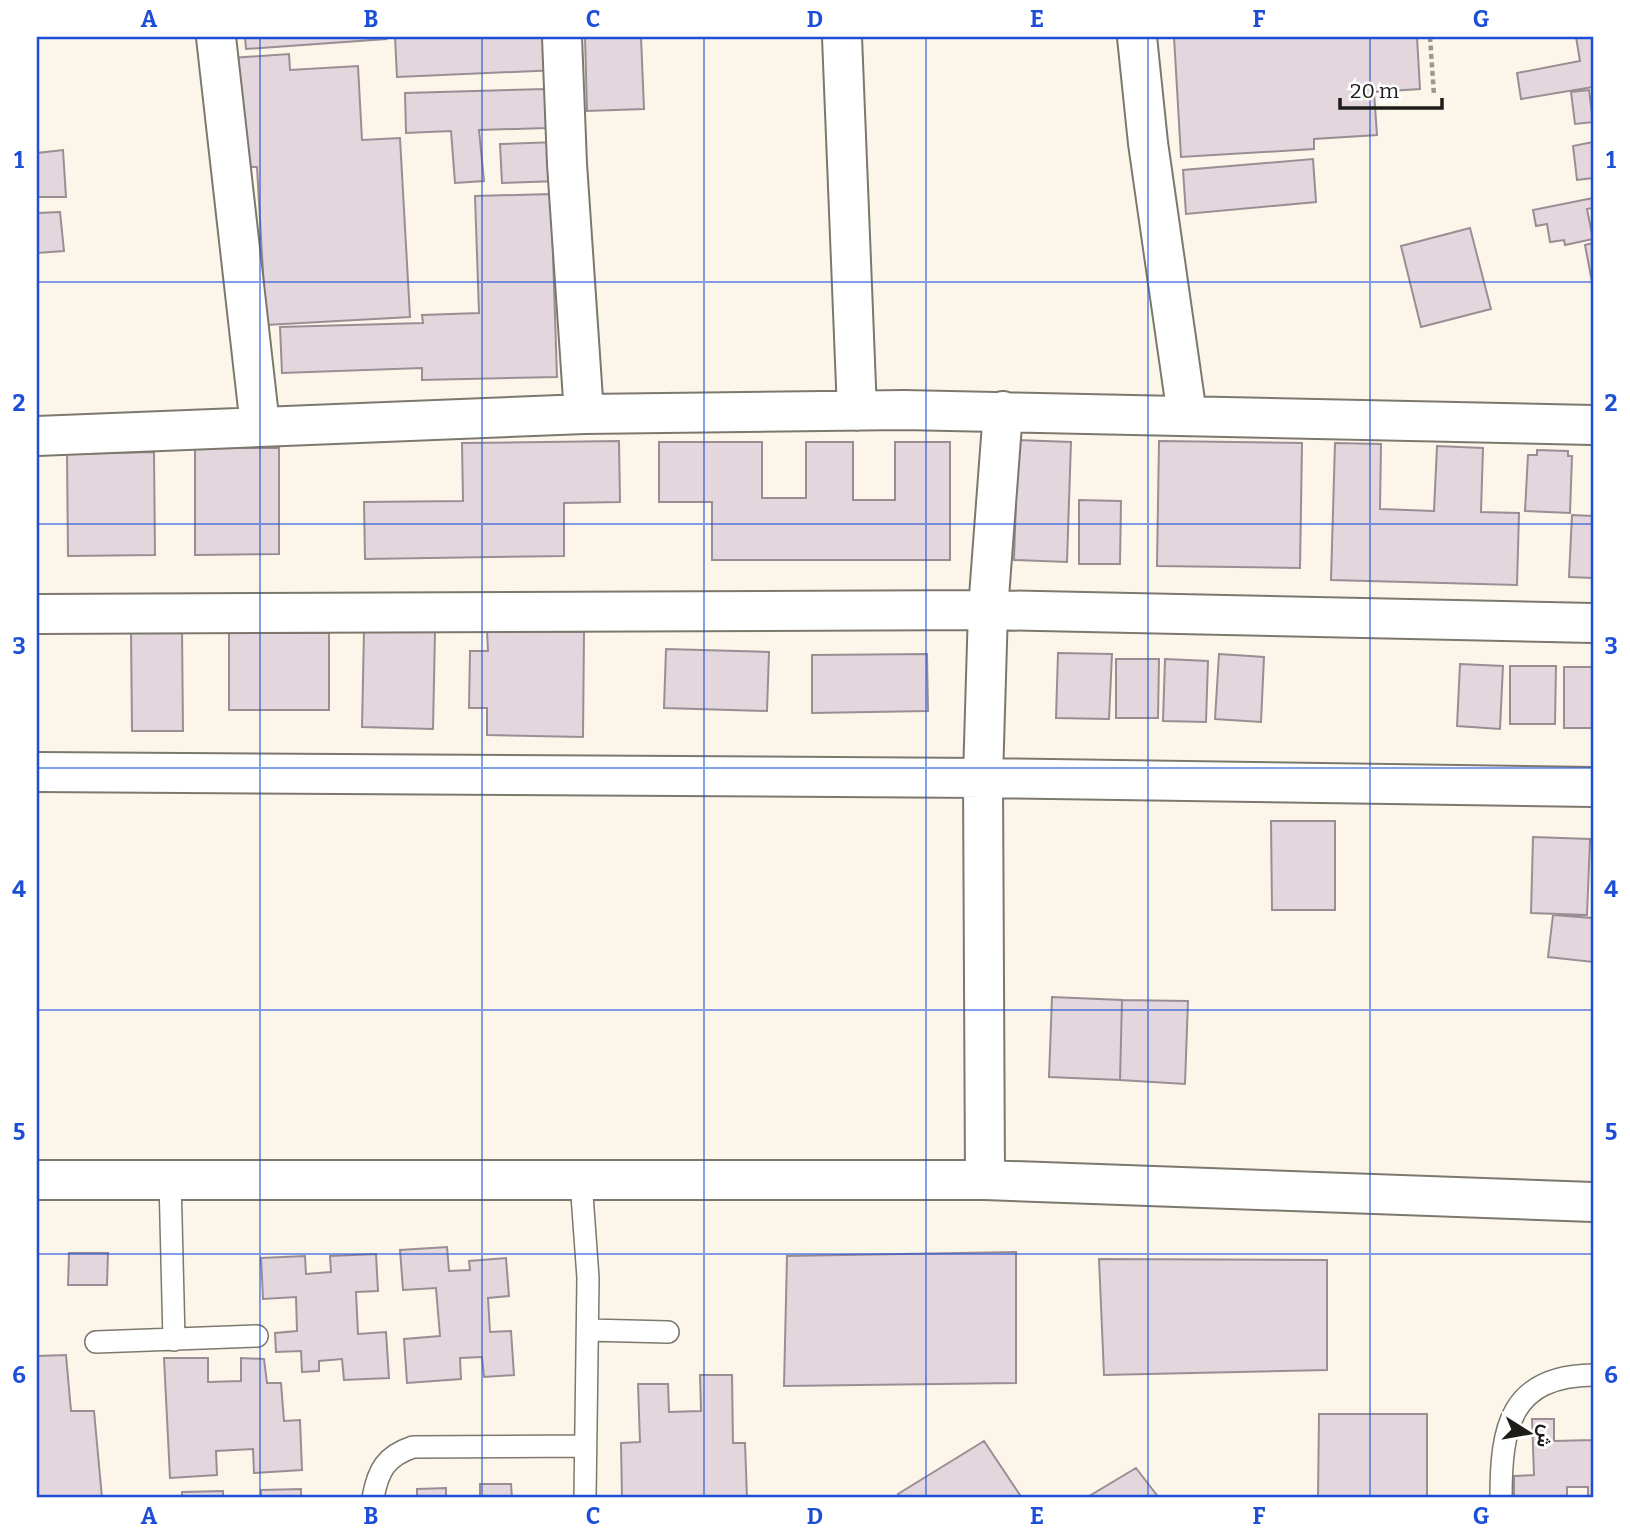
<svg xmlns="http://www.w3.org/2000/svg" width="1630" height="1535" font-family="Bitter,Vazirmatn,serif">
	<rect width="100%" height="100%" fill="#fcf6ea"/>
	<path fill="#e3d6dc" stroke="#9a8e94" stroke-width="2" d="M245 37H385L386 39 246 49Z
		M395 37H557L558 70 397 77Z
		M585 37H641L644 109 587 111Z
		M1174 37H1417L1420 89 1374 92 1377 135 1314 139V149L1181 157Z
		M1576 37H1593V87L1521 99 1517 73 1580 61Z
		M289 54 290 70 358 66 362 140 400 138 410 317 266 325 257 167H237L231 58Z
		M545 89 546 128 479 130 484 181 455 183 451 131 406 133 405 93Z
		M1589 90 1593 122 1575 124 1571 92Z
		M557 142 559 181 502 183 500 144Z
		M1593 142V178L1577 180 1573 146Z
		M63 150 66 197H37V153Z
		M1313 159 1316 202 1186 214 1183 170Z
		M551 194 557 377 422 380V368L282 373 280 327 423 323 422 315 479 313 475 196Z
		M1593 198V208L1587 209 1593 239 1565 245 1564 240 1550 242 1547 224 1536 226 1533 210Z
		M60 212 64 251 37 253V213Z
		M1470 228 1491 309 1421 327 1401 246Z
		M1593 243V287L1585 245Z
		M1017 440 1071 442 1067 562 1014 560 1016 501H1010Z
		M619 441 620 502 564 503V556L365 559 364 502 463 501 462 443Z
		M1159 441 1302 443 1300 568 1157 566Z
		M659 442H762V498H806V442H853V500H895V442H950V560H712V502H659Z
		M1335 443 1381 444 1380 509 1434 511 1437 446 1483 448 1481 512 1519 513 1517 585 1331 580Z
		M195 448H279V554L195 555Z
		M1537 450 1568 451V456H1572L1570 513 1525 511 1528 455H1537Z
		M154 452 155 555 68 556 67 454Z
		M1079 500 1121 501 1120 564H1079Z
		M1572 515 1593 516V578L1569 577Z
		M182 628 183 731H132L131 629Z
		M364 631 435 632 433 729 362 727Z
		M487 631 584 632 583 737 487 735V708H469L470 651H488Z
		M229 633H329V710H229Z
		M666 649 769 652 767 711 664 708Z
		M1058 653 1112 654 1109 719 1056 718Z
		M927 654 928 711 812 713V655Z
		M1219 654 1264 657 1261 722 1215 719Z
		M1116 659H1159L1158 718H1116Z
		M1165 659 1208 661 1206 722 1163 721Z
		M1460 664 1503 666 1500 729 1457 726Z
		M1510 666H1556L1555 724H1510Z
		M1564 667H1593V728H1564Z
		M1271 821H1335V910H1272Z
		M1533 837 1590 839 1587 915 1531 913Z
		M1553 915 1593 918V962L1548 957Z
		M1052 997 1122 1000 1120 1080 1049 1077Z
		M1122 1000 1188 1001 1185 1084 1120 1080Z
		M447 1247 449 1271 470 1270 469 1261 506 1258 509 1296 488 1298 490 1332 511 1331 514 1375 484 1377 482 1357 460 1358 461 1379 407 1383 404 1339 440 1336 436 1288 403 1290 400 1250Z
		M1016 1252V1383L784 1386 787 1256Z
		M69 1253H108L107 1285H68Z
		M376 1254 378 1291 356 1292 358 1334 386 1332 389 1378 344 1380 342 1359 319 1361V1371L302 1372 301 1351 276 1352 275 1333 297 1331 296 1297 263 1299 261 1258 305 1256 306 1274 331 1272 330 1256Z
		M1099 1259 1327 1260V1370L1104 1375Z
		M66 1355 71 1411H94L102 1498H37V1356Z
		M164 1358H208V1382L241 1381V1358L264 1359 267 1383H281L284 1421 300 1420 302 1470 254 1473 253 1449 216 1451 217 1475 170 1478Z
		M700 1375H732L733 1443H745L747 1498H622L621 1443 640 1442 638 1384H668L669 1412 701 1411Z
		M1319 1414H1427V1498H1318Z
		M1592 1417 1593 1498H1588V1487H1567V1498H1514V1476L1534 1475 1532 1419H1554V1441L1592 1440Z
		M984 1441 1022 1498H901L898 1494Z
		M1136 1468 1159 1498H1086Z
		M480 1484H511L512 1498H480Z
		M446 1488V1498H417V1489Z
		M301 1489V1498H261V1490Z
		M223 1491V1498H182V1492Z"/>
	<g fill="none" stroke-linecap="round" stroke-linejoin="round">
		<defs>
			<path id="lane" d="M170 1179 174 1340
				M581 1181 588 1278 585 1498
				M588 1330 668 1332
				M96 1342 257 1336
				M373 1498C378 1470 386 1456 413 1447L584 1446
				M1501 1498C1501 1427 1510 1376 1593 1375"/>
			<path id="street" d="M216 37 260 426
				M562 37 567 164 584 414
				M842 37 857 411
				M1137 37 1148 143 1187 415
				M37 436 584 414 904 410 1593 425
				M37 614 988 610 1593 623
				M37 772 983 778 1593 787
				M37 1180H985L1593 1202
				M985 1180 983 778 988 610 1003 411"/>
		</defs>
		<use href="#lane" stroke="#7c786d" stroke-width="24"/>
		<use href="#street" stroke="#7c786d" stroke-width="42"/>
		<path stroke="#9c9890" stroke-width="4.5" stroke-dasharray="5 3.5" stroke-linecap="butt" d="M1430 37 1434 95"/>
		<use href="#lane" stroke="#fff" stroke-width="21"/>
		<use href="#street" stroke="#fff" stroke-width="38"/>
	</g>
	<path fill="none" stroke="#1d4ed8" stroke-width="2" stroke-opacity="0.55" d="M260 37V1498M482 37V1498M704 37V1498M926 37V1498M1148 37V1498M1370 37V1498M37 282H1593M37 524H1593M37 768H1593M37 1010H1593M37 1254H1593"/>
	<rect width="1630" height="1535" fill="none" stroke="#ffffff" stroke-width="77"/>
	<g transform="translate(1529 1433) rotate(101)" stroke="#ffffff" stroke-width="5" paint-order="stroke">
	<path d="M0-5L12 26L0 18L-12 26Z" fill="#1e1c18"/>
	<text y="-10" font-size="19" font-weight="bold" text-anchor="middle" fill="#1e1c18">ش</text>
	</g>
	<path d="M1340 98v10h102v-10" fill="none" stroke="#1e1c18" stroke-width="3.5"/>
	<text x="1350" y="98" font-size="21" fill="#1e1c18" stroke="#ffffff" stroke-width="5" paint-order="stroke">20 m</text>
	<rect x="38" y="38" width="1554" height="1458" fill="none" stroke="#1d4ed8" stroke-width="2.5"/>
	<g font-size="23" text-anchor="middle" font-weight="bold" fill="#1d4ed8">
		<text x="149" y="27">A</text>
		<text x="371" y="27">B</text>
		<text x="593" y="27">C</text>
		<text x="815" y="27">D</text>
		<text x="1037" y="27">E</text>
		<text x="1259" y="27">F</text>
		<text x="1481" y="27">G</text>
		<text x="19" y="168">1</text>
		<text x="1611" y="168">1</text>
		<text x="19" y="411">2</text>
		<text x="1611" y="411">2</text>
		<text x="19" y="654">3</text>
		<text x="1611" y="654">3</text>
		<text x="19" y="897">4</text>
		<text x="1611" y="897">4</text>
		<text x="19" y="1140">5</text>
		<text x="1611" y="1140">5</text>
		<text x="19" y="1383">6</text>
		<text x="1611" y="1383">6</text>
		<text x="149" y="1524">A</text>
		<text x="371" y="1524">B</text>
		<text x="593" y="1524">C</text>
		<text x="815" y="1524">D</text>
		<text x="1037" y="1524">E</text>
		<text x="1259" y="1524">F</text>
		<text x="1481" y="1524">G</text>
	</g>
</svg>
